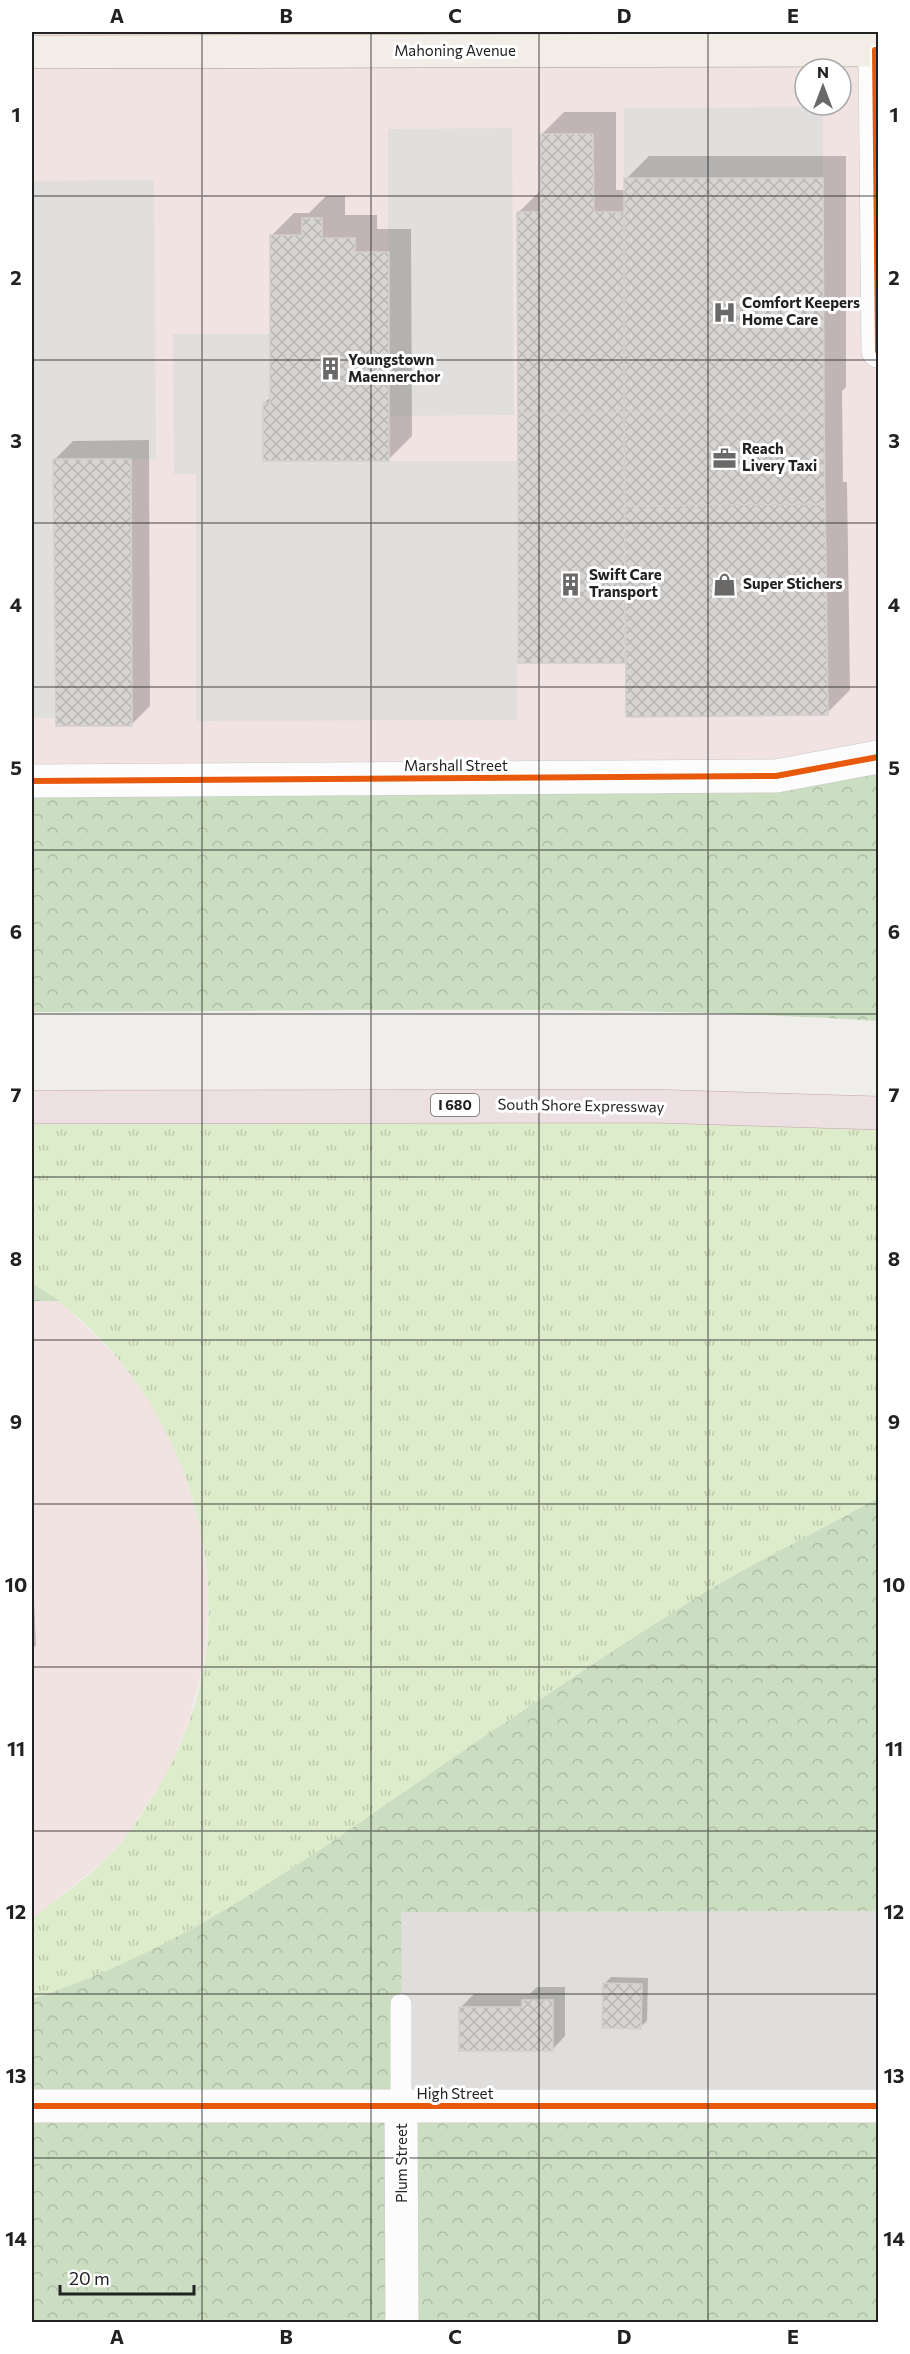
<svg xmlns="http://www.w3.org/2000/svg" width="910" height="2354" font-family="Commissioner,sans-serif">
	<defs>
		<pattern id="grass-tufts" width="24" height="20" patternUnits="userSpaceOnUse" patternTransform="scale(1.5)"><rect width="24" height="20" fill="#ddeccb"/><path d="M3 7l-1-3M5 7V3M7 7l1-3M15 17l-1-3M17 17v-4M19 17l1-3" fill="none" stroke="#bdcaae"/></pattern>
		<pattern id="forest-crowns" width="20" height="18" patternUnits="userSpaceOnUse" patternTransform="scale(1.5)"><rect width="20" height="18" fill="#cbdec1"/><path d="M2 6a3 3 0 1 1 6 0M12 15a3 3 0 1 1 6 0" fill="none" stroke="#aebea6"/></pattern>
		<pattern id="building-cross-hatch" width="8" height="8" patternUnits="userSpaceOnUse" patternTransform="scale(1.5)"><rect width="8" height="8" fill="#d7d4d2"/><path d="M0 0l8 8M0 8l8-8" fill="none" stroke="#b8b6b4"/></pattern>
	</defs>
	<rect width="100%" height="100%" fill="#f0eeeb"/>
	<path fill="#dfdedc" d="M878 1911V2322H32L401 1912Z"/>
	<path fill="#f1e3e1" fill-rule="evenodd" d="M32 32H878V757L32 781ZM805 69H841V105H805Z
		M32 1301H60L117 1357 154 1407 180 1460 201 1532 209 1600 205 1655 189 1720 168 1772 127 1835 107 1858 32 1919Z"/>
	<path fill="url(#grass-tufts)" d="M32 1107 878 1113V1498C821 1530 760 1559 704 1593 634 1636 565 1683 497 1728 346 1829 207 1942 32 1999V1919C64 1893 102 1869 127 1835 166 1782 198 1719 206 1653 223 1510 155 1360 32 1283Z"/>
	<path fill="url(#forest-crowns)" d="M878 757V1021C597 1003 313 1012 32 1012V781Z
		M32 1283 60 1301H32Z
		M878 1498V1911L401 1912 402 2105 878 2106V2322H32V1999C207 1942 346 1829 497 1728 565 1683 634 1636 704 1593 760 1559 821 1530 878 1498Z"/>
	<path fill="#e0dfde" d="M823 107V178H624V108Z
		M512 128 514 415 389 416 388 129Z
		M154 180 156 459 53 460 55 718H32V181Z
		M173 334H270V403H263V461H517V720L196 721V474H174Z"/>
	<path fill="#0003" d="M564 112H616V190H626V179L649 156H846V387L842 391 843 482H847L850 690 827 713 627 659 625 661 519 212 542 189 541 135Z
		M326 196H345V215H377V229H411L412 436 389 459 264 403 272 396 271 236 294 213H309Z
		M149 440 150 706 132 724 54 460 73 441Z
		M32 1556 36 1645 32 1650Z
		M611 1977 648 1978 647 2021 640 2027 604 1984Z
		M537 1987H565V2036L552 2050 461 2007 474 1994H530Z"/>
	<path fill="url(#building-cross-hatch)" stroke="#d3d0cc" stroke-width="1.5" d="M540 134H593L594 212H624V412L518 413 517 212H540Z
		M624 178H823L824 412H624Z
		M302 218H322V238H355V252H389V461H263V403H270V235H302Z
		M624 412H824L825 504 625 506Z
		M624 412 625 663H518V413Z
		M53 459H131L132 726H56Z
		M825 504 828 715 626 717 625 506Z
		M603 1983 642 1984 641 2029 602 2028Z
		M522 2000H553V2051H459V2007H522Z"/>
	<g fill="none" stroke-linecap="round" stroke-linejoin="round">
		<defs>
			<path id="service" d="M401 2004V2106"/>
			<path id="minor" d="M875 50 878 351
				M32 2106H878
				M401 2106 402 2322"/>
			<path id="tertiary" d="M32 781 776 776 878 757"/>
			<path id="primary" d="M32 52 878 50"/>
			<path id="motorway" d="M32 1107 651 1106 878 1113"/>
		</defs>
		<use href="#service" stroke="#c9c8c7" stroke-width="22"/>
		<use href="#minor" stroke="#c9c8c7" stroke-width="34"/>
		<use href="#tertiary" stroke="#c9c8c7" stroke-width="34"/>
		<use href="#primary" stroke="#a79c86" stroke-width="34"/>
		<use href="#motorway" stroke="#c5a2ac" stroke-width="34"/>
		<use href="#service" stroke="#fdfcfc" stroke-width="21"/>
		<use href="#minor" stroke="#fdfcfc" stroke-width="33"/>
		<use href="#tertiary" stroke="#fdfcfc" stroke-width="33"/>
		<use href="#primary" stroke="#f3ede7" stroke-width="33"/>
		<use href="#motorway" stroke="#ece0e2" stroke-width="33"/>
		<defs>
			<path id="cycleway" d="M878 50H875L878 351
				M32 781 776 776 878 757
				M32 2106H878"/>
		</defs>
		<use href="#cycleway" stroke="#fff" stroke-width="10"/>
		<use href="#cycleway" stroke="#e8590c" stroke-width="6"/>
	</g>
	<path fill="none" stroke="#222" stroke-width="1.5" stroke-opacity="0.55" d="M202 32V2322M371 32V2322M539 32V2322M708 32V2322M32 196H878M32 360H878M32 523H878M32 687H878M32 850H878M32 1014H878M32 1177H878M32 1340H878M32 1504H878M32 1667H878M32 1831H878M32 1994H878M32 2158H878"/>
	<defs>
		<symbol id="hospital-bare" viewBox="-9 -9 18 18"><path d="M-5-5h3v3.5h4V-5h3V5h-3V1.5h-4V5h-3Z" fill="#6a6968" stroke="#fff" stroke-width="2.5" paint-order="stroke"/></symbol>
		<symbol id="building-bare" viewBox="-9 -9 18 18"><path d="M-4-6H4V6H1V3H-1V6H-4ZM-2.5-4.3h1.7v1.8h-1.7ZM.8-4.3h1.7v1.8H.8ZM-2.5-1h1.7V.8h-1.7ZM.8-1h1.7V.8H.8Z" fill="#6a6968" stroke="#fff" stroke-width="2.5" paint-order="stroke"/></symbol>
		<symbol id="office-bare" viewBox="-9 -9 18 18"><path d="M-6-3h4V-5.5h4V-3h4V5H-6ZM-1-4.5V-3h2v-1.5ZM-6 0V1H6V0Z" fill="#6a6968" stroke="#fff" stroke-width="2.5" paint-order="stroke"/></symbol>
		<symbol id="shop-bare" viewBox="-9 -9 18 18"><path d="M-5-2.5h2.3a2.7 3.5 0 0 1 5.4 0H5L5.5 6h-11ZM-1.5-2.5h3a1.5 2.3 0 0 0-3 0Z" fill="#6a6968" stroke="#fff" stroke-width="2.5" paint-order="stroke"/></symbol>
	</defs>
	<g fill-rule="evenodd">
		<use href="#hospital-bare" x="708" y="296" width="33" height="33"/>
		<use href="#building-bare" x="314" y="352" width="33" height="33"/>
		<use href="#office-bare" x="708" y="442" width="33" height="33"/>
		<use href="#building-bare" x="554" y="568" width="33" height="33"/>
		<use href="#shop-bare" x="708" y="568" width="33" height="33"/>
	</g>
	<g text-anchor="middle" stroke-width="6" stroke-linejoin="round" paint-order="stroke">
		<rect fill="#fff" stroke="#646464" stroke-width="1.5" x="431" y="1094" width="48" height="22" rx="4.5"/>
		<g font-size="14" font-weight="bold" fill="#222">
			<text x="455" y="1110">I 680</text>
		</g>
		<g font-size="15" fill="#222" stroke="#fff">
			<text x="455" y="56">Mahoning Avenue</text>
			<text x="456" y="771">Marshall Street</text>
			<text transform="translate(581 1106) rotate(1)" y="5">South Shore Expressway</text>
			<text x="455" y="2099">High Street</text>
			<text transform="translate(402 2163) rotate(-90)" y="5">Plum Street</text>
		</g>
		<g font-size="15" font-weight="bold" fill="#222" stroke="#fff" text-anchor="start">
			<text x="742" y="308">Comfort Keepers<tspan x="742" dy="17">Home Care</tspan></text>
			<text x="348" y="365">Youngstown<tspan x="348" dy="17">Maennerchor</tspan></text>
			<text x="742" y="454">Reach<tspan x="742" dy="17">Livery Taxi</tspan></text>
			<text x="589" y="580">Swift Care<tspan x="589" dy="17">Transport</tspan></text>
			<text x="743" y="589">Super Stichers</text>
		</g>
	</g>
	<rect width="910" height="2354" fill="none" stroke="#ffffff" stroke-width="66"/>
	<g transform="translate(823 87)"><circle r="28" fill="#ffffff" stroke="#a7a7a7" stroke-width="1.5"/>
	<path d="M0-4.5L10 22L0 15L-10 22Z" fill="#6a6968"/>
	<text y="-9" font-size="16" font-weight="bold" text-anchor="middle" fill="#222222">N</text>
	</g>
	<path d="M60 2285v9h134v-9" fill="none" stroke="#222222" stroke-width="3"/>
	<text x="69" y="2285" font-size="18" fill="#222222" stroke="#ffffff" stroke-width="4.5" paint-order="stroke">20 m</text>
	<rect x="33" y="33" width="844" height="2288" fill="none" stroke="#222" stroke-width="2"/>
	<g font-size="20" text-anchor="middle" font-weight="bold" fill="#222">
		<text x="117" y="23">A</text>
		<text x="286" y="23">B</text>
		<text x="455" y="23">C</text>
		<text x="624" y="23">D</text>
		<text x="793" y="23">E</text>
		<text x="16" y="122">1</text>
		<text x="894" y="122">1</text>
		<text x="16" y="285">2</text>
		<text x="894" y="285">2</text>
		<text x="16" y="448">3</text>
		<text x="894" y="448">3</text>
		<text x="16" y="612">4</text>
		<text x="894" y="612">4</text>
		<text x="16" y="775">5</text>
		<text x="894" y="775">5</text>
		<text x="16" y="939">6</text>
		<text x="894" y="939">6</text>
		<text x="16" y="1102">7</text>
		<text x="894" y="1102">7</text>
		<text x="16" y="1266">8</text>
		<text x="894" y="1266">8</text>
		<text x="16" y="1429">9</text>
		<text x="894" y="1429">9</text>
		<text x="16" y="1592">10</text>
		<text x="894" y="1592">10</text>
		<text x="16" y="1756">11</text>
		<text x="894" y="1756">11</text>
		<text x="16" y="1919">12</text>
		<text x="894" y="1919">12</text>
		<text x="16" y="2083">13</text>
		<text x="894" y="2083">13</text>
		<text x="16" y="2246">14</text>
		<text x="894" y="2246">14</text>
		<text x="117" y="2344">A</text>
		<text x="286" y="2344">B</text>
		<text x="455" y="2344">C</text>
		<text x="624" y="2344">D</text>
		<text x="793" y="2344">E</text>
	</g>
</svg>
